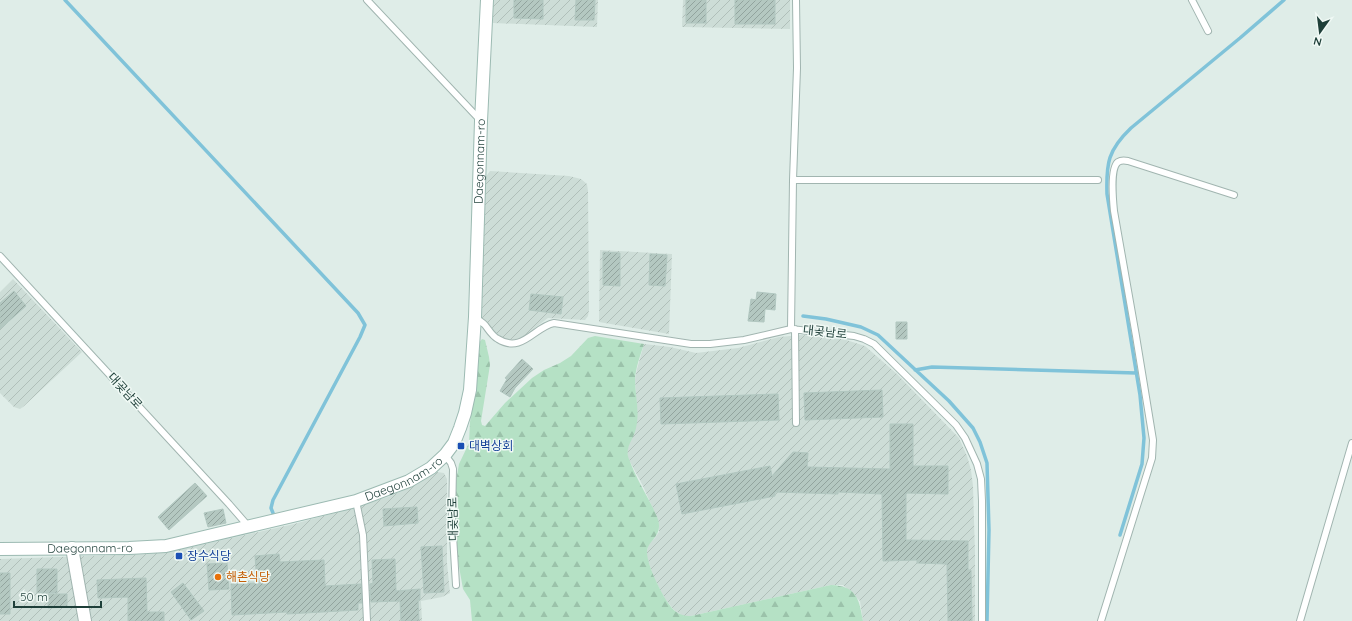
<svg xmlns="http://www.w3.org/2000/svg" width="1352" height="621" font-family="Quicksand,'Noto Sans KR',sans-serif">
	<defs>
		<pattern id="industrial-furrows" width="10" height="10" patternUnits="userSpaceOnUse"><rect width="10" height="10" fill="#cdddd7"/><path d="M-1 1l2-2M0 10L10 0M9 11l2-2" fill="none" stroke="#b0bfb9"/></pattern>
		<pattern id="forest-firs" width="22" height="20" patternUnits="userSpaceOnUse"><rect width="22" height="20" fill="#b5e1c5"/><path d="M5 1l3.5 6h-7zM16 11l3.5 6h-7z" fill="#9bc2aa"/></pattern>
		<pattern id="building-hatch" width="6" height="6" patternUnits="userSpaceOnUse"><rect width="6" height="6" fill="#b4c8c1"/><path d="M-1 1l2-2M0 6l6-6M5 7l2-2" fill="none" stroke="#92a49e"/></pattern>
	</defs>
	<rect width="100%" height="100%" fill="#dfede8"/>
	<path fill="url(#industrial-furrows)" d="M493 0H598L597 27 493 23Z
		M683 0H790V29L682 27Z
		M490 171 569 176 581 179 587 184 588 191 589 310 588 316 585 320 548 318 521 338 510 340 500 337 480 318 485 178Z
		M600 250 672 254 669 334 599 322Z
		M13 279 82 352 24 406 20 409 14 407 0 393V292Z
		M802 335 843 339 865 346 897 374 959 438 967 456 971 470 973 486 975 553V621H863L860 601 843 585H831L691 616H683L674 610 665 599 655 580 647 558V551L649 543 655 538 659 532V525L657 518 643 486 628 458 627 451 637 416 635 379 637 369 644 344 670 347 696 353 738 348 779 337Z
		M437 472 444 473 447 479V563L450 593 442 597 421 601 422 621H0V559L149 554 192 547 294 524 352 508 388 497 409 488Z"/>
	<path fill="url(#forest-firs)" d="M595 336 644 344C640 356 636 367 635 379 635 395 640 412 636 428 634 439 624 448 629 459 635 476 645 492 653 508 655 513 659 519 659 525 660 537 648 541 647 551 646 564 665 603 675 611 680 615 685 616 691 616L831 585C857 586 859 599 863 621H472L470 600 463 589 458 561 455 523 456 497V481L459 464 469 443 470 422 478 368 479 343 482 339 485 340 489 357 490 365 481 421 482 425 485 426 505 403 532 378 544 370 560 363 571 356 588 338Z"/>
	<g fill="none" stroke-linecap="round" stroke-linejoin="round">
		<path stroke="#80c3d9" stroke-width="3.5" d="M65 0 358 313 365 325 360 337 273 500 271 508 273 513
			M803 316 826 319 861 327 878 335 949 401 973 428 980 442 987 463 989 530 987 621
			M915 370 932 367 1136 373
			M1120 535 1142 464 1144 438 1140 395 1107 194C1106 163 1108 150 1131 128L1240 38 1284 0"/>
	</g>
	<path fill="url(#building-hatch)" stroke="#b1c7c0" d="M514 0H543V19L514 18Z
		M576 0H595L594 20H575Z
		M686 0H706V23H686Z
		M735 0H775V24H735Z
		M603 252 620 253V286L603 285Z
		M650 254 667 255 665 286 649 285Z
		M14 291 26 306 0 329V303Z
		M757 292 776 294 775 310 765 309 764 322 748 321 751 299 756 300Z
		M531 294 563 297 561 314 529 310Z
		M896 322H907V339H896Z
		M522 359 533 369 515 388 510 397 500 391 507 379 505 378Z
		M882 390 883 417 805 420 804 393Z
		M778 394 779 420 661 424 660 398Z
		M890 424H913V466H948V494L906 493V540L968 541V570H971L972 621H948L947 564 917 563V560L883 561 882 494 838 492V494L775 492V496L682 514 676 484 770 466 772 476 793 452 808 453 807 467 890 469Z
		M195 483 207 496 169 530 158 517Z
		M417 507 418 523 384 526 383 509Z
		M223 509 226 523 208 527 204 513Z
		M442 546 444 592 424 593 421 547Z
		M279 554 280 562 324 560 325 586 361 584 362 603H358V610L287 614V612L232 615 231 584 257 583 255 556Z
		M395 559 396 591 420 589V600H418L419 621H401L400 601 371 602 370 584 373 583 372 560Z
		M227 563 229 589 209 590 207 564Z
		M37 569H57V593H37Z
		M0 573H10V614H0Z
		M146 578 147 612H164V621H128V597L98 598 97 580Z
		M183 583 204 611 191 620 171 592Z
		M48 594H67V607L48 608Z"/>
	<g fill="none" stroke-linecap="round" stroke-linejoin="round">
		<defs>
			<path id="lane" d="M367 0 481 121
				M1192 0 1208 31
				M793 180H1098
				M0 256 229 504 249 527
				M475 317C478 320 482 322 485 325 489 330 492 336 498 339 522 354 534 327 554 323L691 344H710L744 340 791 329 854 336 864 339 874 344 956 425 965 438 977 464 981 479 982 501V621
				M791 329 793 180 797 68 796 0
				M795 329 796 423
				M445 455 451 463 453 469 452 519 456 585
				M356 501 363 535 367 621
				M1101 621 1152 458 1153 440 1136 336 1114 211C1113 201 1110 168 1118 162 1121 160 1124 160 1128 161L1234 195
				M1300 621 1352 443"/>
			<path id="street" d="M72 548 85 621"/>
			<g id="secondary">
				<path id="s1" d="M0 549 129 548 166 546 356 501 409 481 431 468 445 455 454 443 460 428 465 413 470 390 475 317 481 121 487 0"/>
			</g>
		</defs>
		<use href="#lane" stroke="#a1b5b0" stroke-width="8"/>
		<use href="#street" stroke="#a1b5b0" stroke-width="14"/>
		<use href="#secondary" stroke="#9cbab2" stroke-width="14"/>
		<use href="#lane" stroke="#fff" stroke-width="6"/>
		<use href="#street" stroke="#fff" stroke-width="12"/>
		<use href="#secondary" stroke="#fff" stroke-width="12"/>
	</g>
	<g fill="#1a4fb4" stroke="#f0f9f5" stroke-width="1.5">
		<rect x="457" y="442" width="8" height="8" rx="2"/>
		<rect x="175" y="552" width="8" height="8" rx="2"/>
	</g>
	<circle fill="#e8710a" stroke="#f0f9f5" stroke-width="1.5" cx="218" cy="577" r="4"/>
	<g text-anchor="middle" stroke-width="3" stroke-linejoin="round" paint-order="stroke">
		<g font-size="12" fill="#1e3f39" stroke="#f0f9f5">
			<text dy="4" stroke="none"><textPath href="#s1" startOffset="762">Daegonnam-ro</textPath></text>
			<text transform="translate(825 332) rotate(6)" y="4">대곶남로</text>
			<text transform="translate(125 391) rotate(47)" y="4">대곶남로</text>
			<text dy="4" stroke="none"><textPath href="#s1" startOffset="414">Daegonnam-ro</textPath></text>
			<text transform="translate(453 519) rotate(-91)" y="4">대곶남로</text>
			<text dy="4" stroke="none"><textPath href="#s1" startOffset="90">Daegonnam-ro</textPath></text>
		</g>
		<g font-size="12" fill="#164399" stroke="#f0f9f5" text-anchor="start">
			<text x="469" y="450">대벽상회</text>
			<text x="187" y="560">장수식당</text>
		</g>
		<g font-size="12" fill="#c56008" stroke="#f0f9f5" text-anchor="start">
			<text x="226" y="581">해촌식당</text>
		</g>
	</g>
	<g transform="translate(1320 32) rotate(194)" stroke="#f0f9f5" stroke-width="3" paint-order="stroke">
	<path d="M0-3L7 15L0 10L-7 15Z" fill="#1e3f39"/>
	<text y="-6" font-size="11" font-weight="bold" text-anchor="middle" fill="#1e3f39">N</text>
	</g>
	<path d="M14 601v6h87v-6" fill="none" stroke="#1e3f39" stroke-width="2"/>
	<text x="20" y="601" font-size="12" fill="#1e3f39" stroke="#f0f9f5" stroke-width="3" paint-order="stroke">50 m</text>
</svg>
